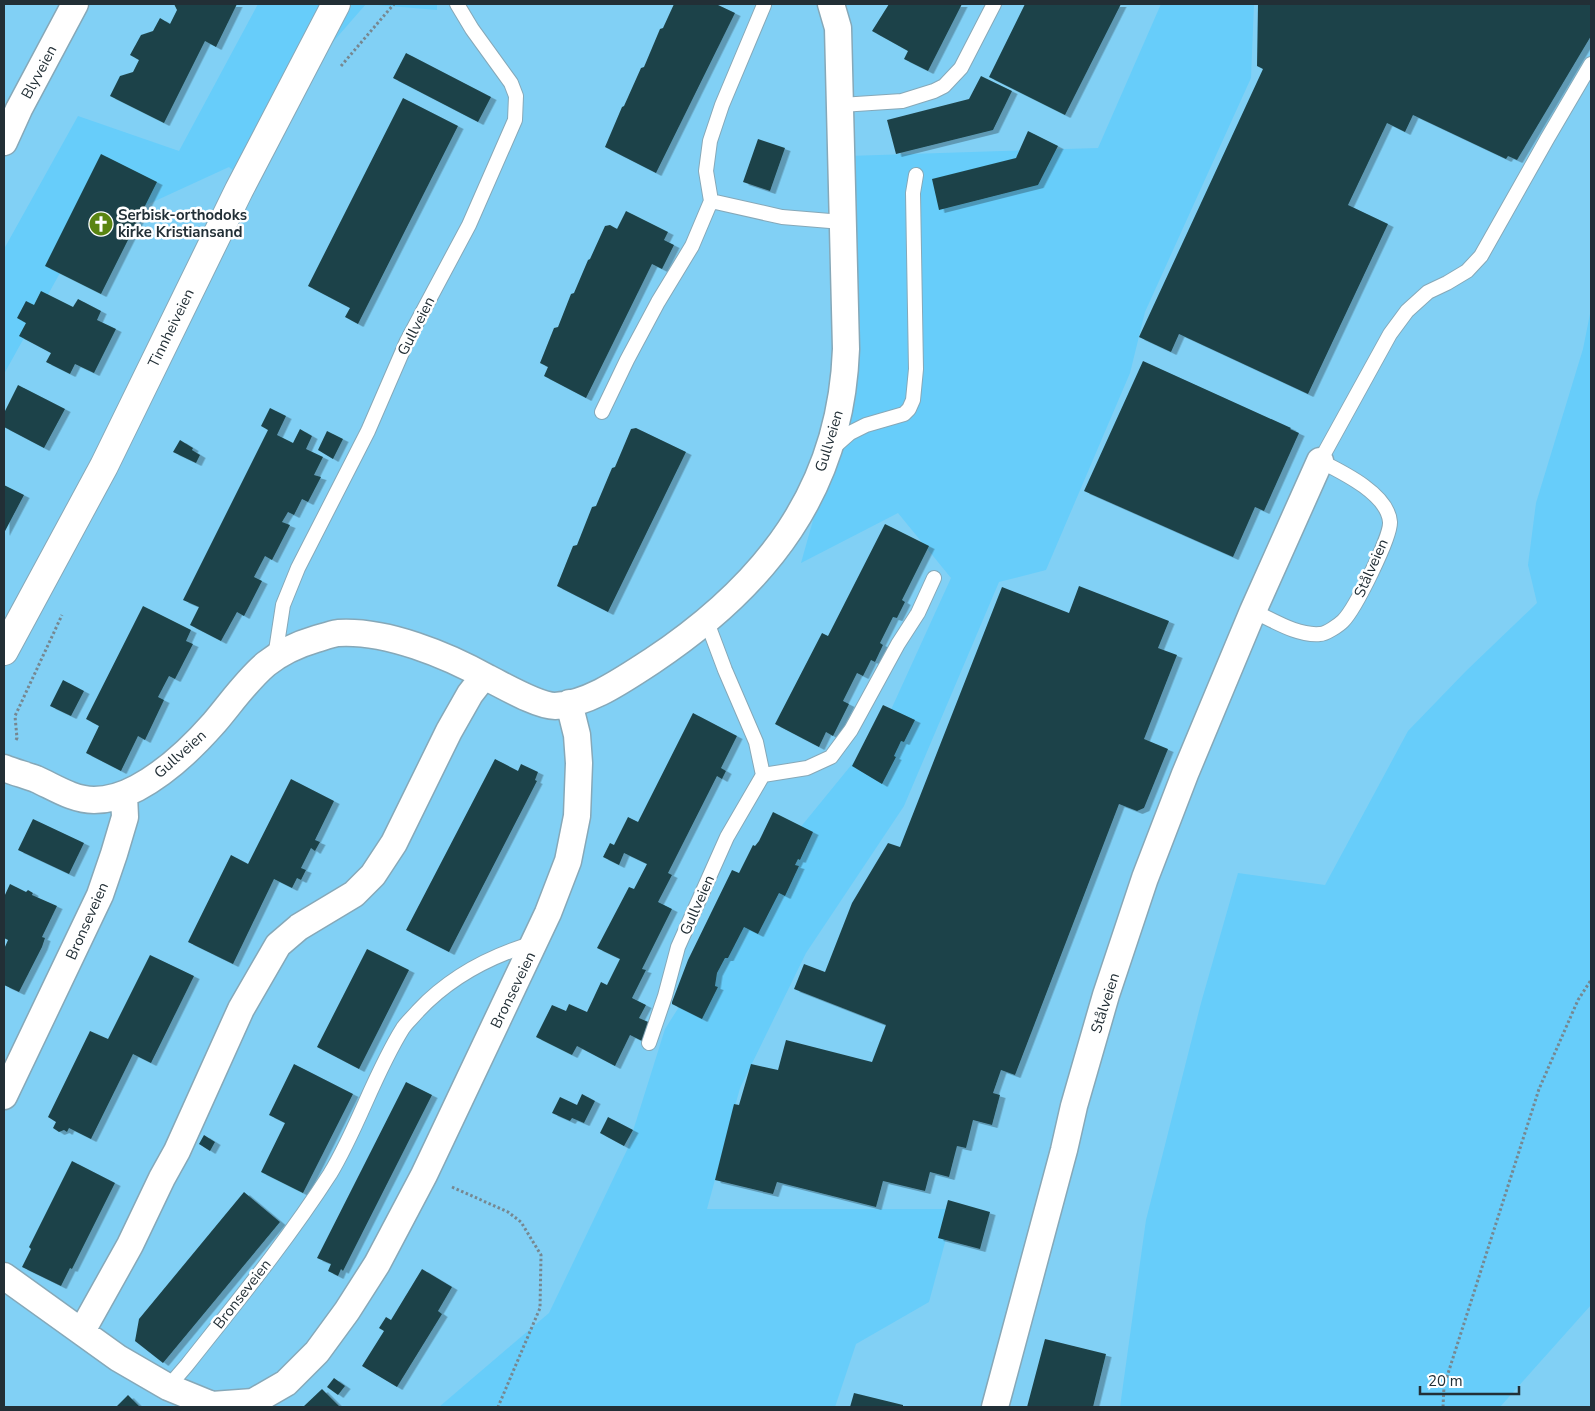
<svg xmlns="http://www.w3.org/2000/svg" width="1595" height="1411" font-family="'Nunito Sans',sans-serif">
	<defs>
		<filter id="shadow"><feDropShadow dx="5.5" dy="3" stdDeviation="0" flood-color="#0004"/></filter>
	</defs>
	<rect width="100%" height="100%" fill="#ddf2fd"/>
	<path fill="#81d0f5" d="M4 4H1591V1407H4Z"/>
	<path fill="#67cdfa" d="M258 4H437V10L366 4 298 82 251 187 229 167 81 235 4 374V249L78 116 179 151Z
		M1161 4H1254L1251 78 1145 312 1130 373 1046 570 999 582 904 806 806 953 740 1088 707 1209H954L929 1302 856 1344 835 1407H439L549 1313 627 1150 665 1029 768 867 884 725 951 578 898 513 801 563 833 449 848 156 1098 148Z
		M1591 309V1305L1500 1407H1120L1146 1220 1201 1003 1238 873 1325 885 1408 731 1466 671 1537 603 1528 565 1536 503 1583 349Z"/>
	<path fill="#1e4349" filter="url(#shadow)" d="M174 4H237L216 47 205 41 164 123 110 96 120 76 133 72 139 60 130 55 141 35 153 31 160 18 170 24 177 10Z
		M674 4H716L735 13 656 173 605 147 622 107 624 106 641 68 644 67 660 29 663 28Z
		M889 4H962L928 71 904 59 908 51 872 31Z
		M1025 4H1121L1065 115 989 77Z
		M1258 4H1591V36L1517 160 1508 156 1506 159 1413 115 1405 132 1387 123 1348 205 1388 224 1308 394 1179 334 1171 352 1139 337 1263 69 1257 66Z
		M406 53 491 97 478 122 393 78Z
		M981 76 1012 91 993 130 896 154 887 120 969 99Z
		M403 98 458 126 358 324 345 317 350 308 308 286Z
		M1028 131 1058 146 1038 185 939 210 932 179 1016 158Z
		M758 139 785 148 770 191 743 182Z
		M101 154 157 182 101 294 45 266Z
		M626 211 668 232 664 240 674 245 662 269 652 264 586 398 544 376 548 367 540 363 554 328 558 327 571 294 574 293 588 260 590 259 605 226 610 225 617 229Z
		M41 291 73 307 78 299 101 311 97 320 116 329 94 373 75 364 70 374 46 362 51 353 19 336 26 323 17 318 26 301 34 305Z
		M1143 361 1291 428 1290 429 1299 433 1264 511 1255 507 1233 557 1084 491Z
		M18 385 65 409 44 448 4 427V413Z
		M270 408 286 416 277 435 293 443 300 429 312 436 306 449 323 457 314 475 321 477 308 502 302 499 294 515 288 512 282 522 290 525 272 560 265 556 254 577 262 581 244 616 237 612 221 641 190 625 199 607 183 600 268 430 261 426Z
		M636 428 686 452 608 612 557 586 573 546 577 545 592 507 596 506 612 468 615 467 631 429Z
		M327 431 343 439 333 459 318 450Z
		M180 440 193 448 192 450 200 455 196 463 173 452Z
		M4 485 24 495 4 533Z
		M885 524 929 546 902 600 905 602 897 618 893 617 880 643 883 645 875 662 871 660 863 676 857 673 843 701 849 704 833 736 826 732 819 747 775 724 822 633 828 636Z
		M1079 586 1169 621 1158 648 1177 655 1144 739 1168 749 1144 808 1137 811 1119 804 1015 1075 1001 1070 993 1093 1000 1095 992 1125 973 1120 966 1148 957 1146 949 1177 930 1172 925 1191 883 1181 876 1207 777 1182 773 1194 715 1180 734 1104 739 1105 751 1064 778 1070 786 1040 872 1062 886 1025 794 989 804 964 825 972 852 903 888 843 900 847 1002 587 1069 613Z
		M143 606 191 630 186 641 193 644 175 679 169 676 158 697 164 700 145 740 138 736 121 771 86 753 99 726 86 719Z
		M63 680 84 691 71 716 50 706Z
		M883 705 915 720 904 742 901 741 894 756 896 757 882 784 852 766Z
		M693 713 737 736 721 768 726 771 722 779 717 776 668 873 672 875 658 902 672 909 642 969 646 970 632 998 646 1005 639 1018 653 1024 644 1042 630 1035 615 1066 577 1046 572 1055 536 1037 552 1005 566 1011 569 1004 587 1012 601 982 607 985 620 959 597 948 629 887 634 889 647 864 624 853 619 865 603 857 610 843 614 845 628 817 638 822Z
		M495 759 518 771 521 764 538 772 535 780 537 781 449 952 406 930Z
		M291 779 334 801 315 840 320 842 315 851 311 848 301 868 306 870 301 880 297 878 292 888 274 879 233 964 188 942 231 855 248 864Z
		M773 812 813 832 800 860 798 859 795 865 799 866 785 896 779 893 758 934 744 927 728 958H725L717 973 715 986 718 987 702 1019 672 1004V1002L688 960 732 870 739 873 753 845 755 846 759 841Z
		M33 819 84 843 69 874 18 850Z
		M10 884 26 892 28 890 33 893 32 895 57 906 42 937 45 938 42 947 19 992 4 985V949L8 940 4 938V897Z
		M367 949 409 970 359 1069 317 1047Z
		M150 955 194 976 151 1063 133 1054 91 1139 69 1128 67 1132 64 1130 59 1132 53 1128 56 1122 48 1117 90 1031 108 1039Z
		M294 1064 353 1094 303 1193 261 1172 285 1123 269 1115Z
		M406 1082 432 1095 343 1271 341 1269 338 1276 328 1271 331 1264 317 1258Z
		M582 1094 595 1101 584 1123 572 1118 570 1121 552 1113 560 1097 577 1105Z
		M608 1117 633 1130 624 1146 600 1133Z
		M204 1135 215 1142 210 1151 199 1144Z
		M72 1161 115 1183 72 1269 70 1268 61 1286 22 1267 31 1249 29 1247Z
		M244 1192 280 1222 163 1363 135 1341 139 1319Z
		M948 1200 990 1212 980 1249 938 1238Z
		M422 1269 452 1287 438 1311 442 1314 397 1387 362 1366 384 1331 379 1328 386 1317 391 1320Z
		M1045 1339 1106 1354 1093 1407H1027Z
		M334 1378 345 1386 338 1395 327 1387Z
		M322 1389 340 1407H303Z
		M854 1393 903 1405V1407H850Z
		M128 1395 140 1407H116Z"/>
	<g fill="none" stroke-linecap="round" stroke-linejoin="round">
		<defs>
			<path id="service" d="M841 105 902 101 934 91 944 86 961 68 994 4
				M711 201 706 171 710 141 722 105 764 5
				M602 412 627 360 658 302 692 246 711 201 782 217 842 222
				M833 448 850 433 866 425 904 414 909 409 913 400 916 369 913 193 916 175
				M1253 611C1273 620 1297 636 1320 634 1326 634 1339 625 1343 621 1355 609 1391 537 1390 522 1388 494 1342 472 1320 461L1390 334 1407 311 1428 292 1447 283 1467 271 1481 256 1547 139 1591 64
				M275 657 283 605 298 568 368 431 407 341 469 225 515 120 516 96 511 83 472 29 457 4
				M763 775 807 768 831 757 851 730 898 644 918 613 934 578
				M649 1043 665 996 678 947 727 837 763 775 756 742 725 670 707 622
				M168 1387 187 1365C236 1303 287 1241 330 1174 358 1128 374 1074 403 1028 407 1022 413 1017 418 1011 449 978 490 956 534 943"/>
			<path id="minor" d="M4 142 19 109 75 4
				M4 768C14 772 25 775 36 779 54 787 73 800 94 800 109 800 124 795 137 788 167 772 192 748 214 723 231 703 246 681 266 664 281 652 299 644 316 639 323 637 331 634 338 633 386 630 447 655 488 678 504 686 538 706 555 706 589 704 624 679 652 661 766 585 841 490 846 349L838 28 831 4
				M4 1096 100 895 114 854 125 817 124 795
				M4 1276 118 1358 168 1387 212 1405 253 1402 286 1383 317 1352 347 1311 377 1264 424 1175 548 913 568 861 577 816 579 763 577 735 569 703
				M82 1331 130 1245 162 1178 177 1151 241 1009 278 945 299 927 354 894 373 875 394 843 449 731 470 694 484 676
				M995 1407 1064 1150 1074 1106 1106 995 1145 878 1185 774 1253 611 1320 461"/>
			<path id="tertiary" d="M4 651 104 466 239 190 336 4"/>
		</defs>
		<use href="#service" stroke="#86a8b8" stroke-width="16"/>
		<use href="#minor" stroke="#86a8b8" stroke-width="29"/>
		<use href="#tertiary" stroke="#86a8b8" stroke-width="30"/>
		<path stroke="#768790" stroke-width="3" stroke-dasharray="2.5 2.5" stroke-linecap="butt" d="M341 66 394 4
			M16 740 17 738 15 716 62 615
			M452 1187 508 1212 521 1222 541 1255 540 1308 498 1407
			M1443 1407 1444 1386 1539 1089 1578 1000 1591 980"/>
		<use href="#service" stroke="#fff" stroke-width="14"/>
		<use href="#minor" stroke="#fff" stroke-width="26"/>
		<use href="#tertiary" stroke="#fff" stroke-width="28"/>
	</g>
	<defs>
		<symbol id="church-disc" viewBox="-11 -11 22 22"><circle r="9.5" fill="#5a8512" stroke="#fff"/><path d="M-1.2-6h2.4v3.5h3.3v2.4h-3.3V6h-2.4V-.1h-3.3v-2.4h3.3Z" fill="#fff"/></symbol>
	</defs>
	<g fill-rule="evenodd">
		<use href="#church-disc" x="87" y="210" width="28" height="28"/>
	</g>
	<g text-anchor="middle" stroke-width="5" stroke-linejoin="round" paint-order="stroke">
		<g font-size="15" fill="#222f36" stroke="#fff">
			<text transform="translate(39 72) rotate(-62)" y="5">Blyveien</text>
			<text transform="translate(416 326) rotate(-63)" y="5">Gullveien</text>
			<text transform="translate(171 328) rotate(-64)" y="5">Tinnheiveien</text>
			<text transform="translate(829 441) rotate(-73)" y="5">Gullveien</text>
			<text transform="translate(1371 568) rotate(-66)" y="5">Stålveien</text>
			<text transform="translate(180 754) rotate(-42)" y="5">Gullveien</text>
			<text transform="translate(697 905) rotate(-66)" y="5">Gullveien</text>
			<text transform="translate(87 921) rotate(-66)" y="5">Bronseveien</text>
			<text transform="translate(513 990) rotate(-64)" y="5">Bronseveien</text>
			<text transform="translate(1105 1003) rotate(-72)" y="5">Stålveien</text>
			<text transform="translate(242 1294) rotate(-52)" y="5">Bronseveien</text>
		</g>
		<g font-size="15" font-weight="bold" fill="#222f36" stroke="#fff" text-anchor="start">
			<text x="118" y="220">Serbisk-orthodoks<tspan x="118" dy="17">kirke Kristiansand</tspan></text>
		</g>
	</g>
	<rect width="1595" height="1411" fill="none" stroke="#222f36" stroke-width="10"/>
	<path d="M1420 1386v8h99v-8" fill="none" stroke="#222f36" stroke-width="2.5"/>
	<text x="1428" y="1386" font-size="15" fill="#222f36" stroke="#ffffff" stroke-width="4" paint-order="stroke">20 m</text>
</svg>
